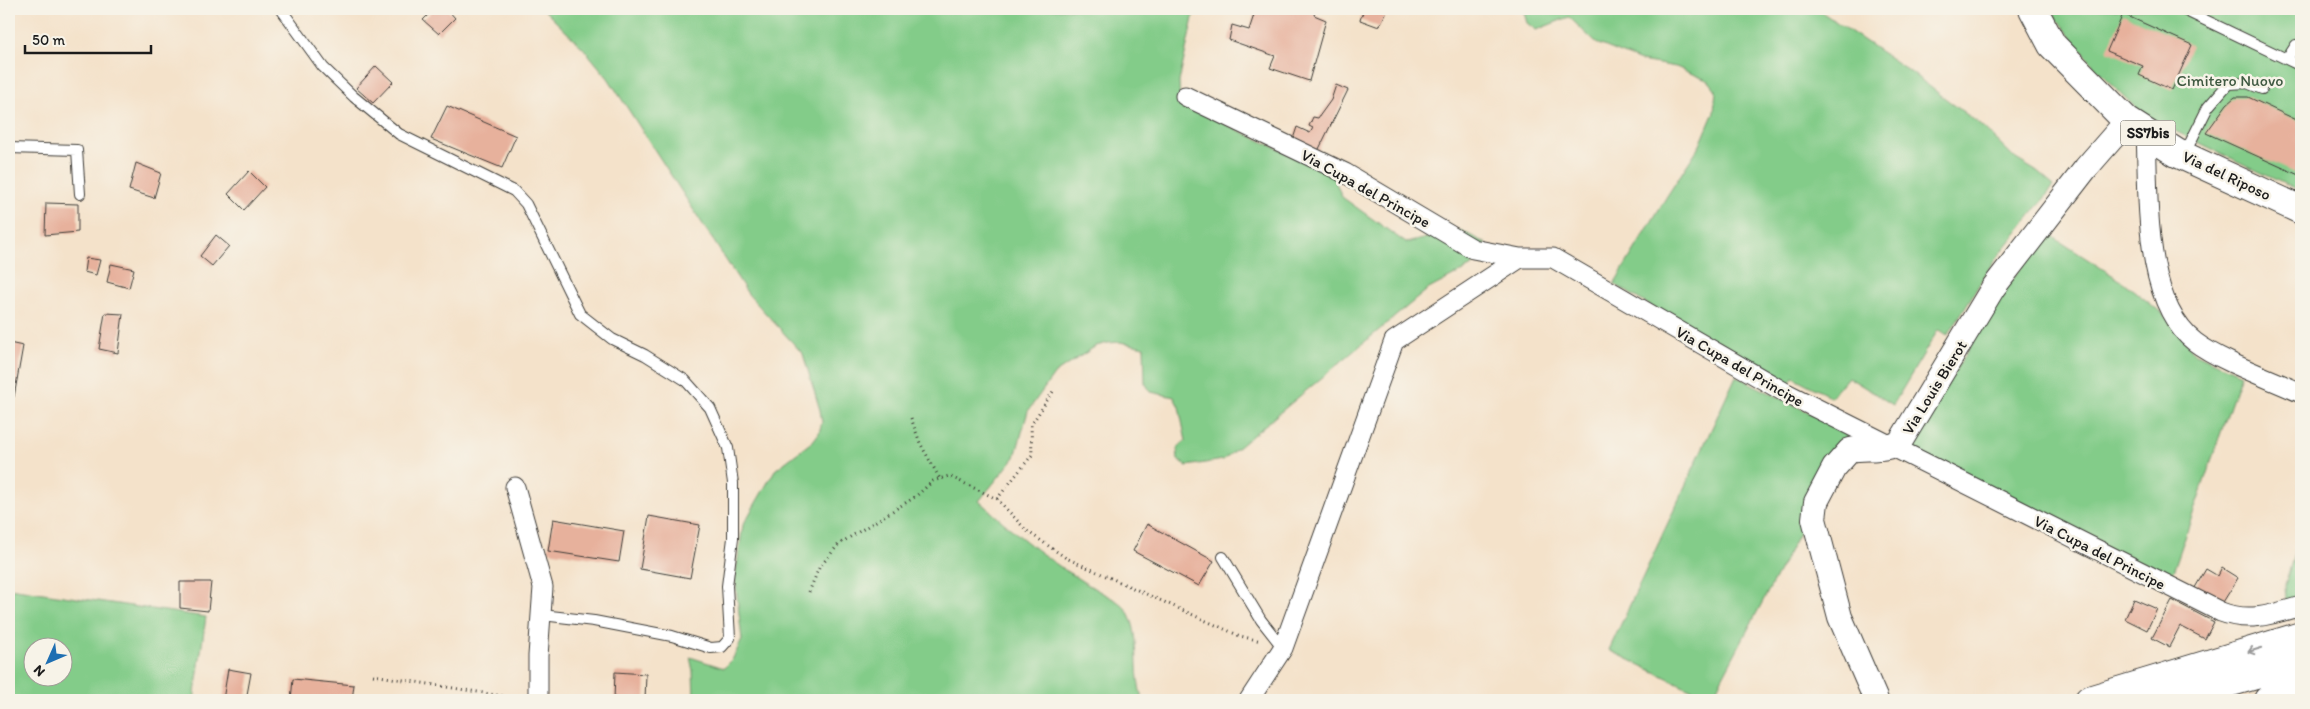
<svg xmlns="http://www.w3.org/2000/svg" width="2310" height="709" font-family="Itim,sans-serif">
	<rect width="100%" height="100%" fill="#f7f3e8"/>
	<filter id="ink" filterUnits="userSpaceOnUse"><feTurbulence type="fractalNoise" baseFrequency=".02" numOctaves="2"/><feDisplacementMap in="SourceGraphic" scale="10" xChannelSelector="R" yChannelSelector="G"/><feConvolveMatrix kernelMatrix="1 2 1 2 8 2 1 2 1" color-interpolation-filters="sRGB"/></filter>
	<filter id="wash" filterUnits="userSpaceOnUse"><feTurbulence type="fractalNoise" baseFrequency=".0096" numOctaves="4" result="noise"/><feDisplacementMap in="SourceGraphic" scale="20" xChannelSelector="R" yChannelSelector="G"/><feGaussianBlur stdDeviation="1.12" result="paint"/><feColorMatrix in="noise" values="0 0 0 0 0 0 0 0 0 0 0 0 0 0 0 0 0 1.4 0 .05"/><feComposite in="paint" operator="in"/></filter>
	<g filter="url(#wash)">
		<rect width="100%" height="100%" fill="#f4e2ca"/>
		<path fill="#83cc89" stroke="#507452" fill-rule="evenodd" d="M543 9H1195L1179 82 1180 103 1315 166 1323 152 1342 197 1406 243 1460 230 1487 244 1472 266 1427 290 1223 460 1187 466 1178 460 1177 448 1186 441 1179 407 1174 397 1151 392 1145 383 1144 347 1120 342 1108 343 1096 346 1055 373 1028 411 1015 457 979 501C1017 535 1054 566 1099 591 1109 597 1123 602 1129 614 1142 641 1132 673 1143 700H694L693 671 690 657 724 668 732 660 742 640 735 578 743 525 775 470 813 441 819 433 822 422 820 410 803 354 748 294 608 78 584 49Z
			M1523 9H1817L1905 68 1982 126 2016 159 2036 171 2054 186 1992 264 1948 335 1938 330 1893 405 1848 377 1831 397 1793 377 1786 388 1614 284 1667 196 1700 145 1714 112 1716 90 1709 81 1676 67 1641 61 1596 43 1569 17 1536 30 1527 23Z
			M2052 9H2301V192L2144 116 2098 71 2057 19Z
			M2047 233 2123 282 2172 321 2194 353 2241 374 2174 569 2167 581 1908 450 1999 298Z
			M1736 376 1844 430 1847 437 1828 462 1807 518 1711 699 1609 650Z
			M2301 530V597L2286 602 2285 585Z
			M9 588 206 617 194 700H9ZM62 646V676H32V646Z"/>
		<g id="blocks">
			<path fill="#e7b19c" d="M434 9H447L455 18 439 34 423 20Z
				M1256 9H1316L1314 15 1326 20 1309 81 1270 68 1275 56 1229 40 1232 25 1249 30Z
				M1364 9H1388L1379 27 1360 20Z
				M2123 14 2192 45 2172 90 2139 75 2143 66 2107 51Z
				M376 66 393 82 373 103 356 88Z
				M1336 85 1348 90 1318 151 1292 142 1297 127 1310 133 1313 128 1309 126 1313 117 1318 118 1331 100Z
				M2235 97H2248L2301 122V176L2206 133 2227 104Z
				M447 106 516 136 502 168 431 139Z
				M136 163 161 173 154 198 129 190Z
				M249 171 265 187 244 210 228 194Z
				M46 203 78 204V232L45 235Z
				M216 235 229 246 212 266 200 256Z
				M86 258 100 260 96 275 84 272Z
				M111 264 134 269 129 288 107 282Z
				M105 313 123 314 118 353 99 349Z
				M9 343 23 346 14 397 9 396Z
				M649 516 700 525 690 578 640 569Z
				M553 519 624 531 619 562 548 551Z
				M1147 524 1214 561 1199 586 1133 551Z
				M2222 568 2238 578 2220 607 2193 591 2206 569 2218 576Z
				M180 582H211L208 611 180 608Z
				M2134 599 2157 609 2147 630 2125 619Z
				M2172 600 2214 622 2205 639 2180 626 2169 647 2152 638Z
				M228 669 251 673 246 700H223Z
				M615 672 646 674 645 700H614Z
				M293 679 354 685 352 700H291Z"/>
		</g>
	</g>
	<g filter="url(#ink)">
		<use href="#blocks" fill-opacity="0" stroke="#3c3a36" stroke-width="1"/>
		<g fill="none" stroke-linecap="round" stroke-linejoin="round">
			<defs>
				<path id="service" d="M281 9 323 67 354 97 399 134 514 191 526 204 580 314 612 339 645 355 685 380 710 408 728 448 733 483V538L727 586 730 638 722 647 711 648 672 636 594 621 542 615
					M2182 9 2301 66
					M2287 59 2296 45 2301 46
					M9 148 77 150 80 194
					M2184 155 2208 107 2228 84 2247 83 2262 89
					M1223 557 1261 620 1283 648"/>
				<path id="minor" d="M1185 96 1345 173 1473 249 1520 258H1553L1786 393 2221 612C2250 623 2273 614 2301 606
					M2146 132C2149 194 2142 301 2195 342 2220 361 2271 379 2301 393
					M515 487 543 587 538 656V700
					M1249 700 1283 648 1394 341 1520 258"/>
				<path id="tertiary" d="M1876 700 1840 617 1814 519 1816 502 1834 468 1850 450C1866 447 1887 451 1900 442L1993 288 2086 168 2127 121"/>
				<path id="primary" d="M2033 9 2052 45 2127 121 2177 153 2301 210"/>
				<path id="motorway" d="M2089 700 2301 636
					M2169 700 2301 662
					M2268 700 2301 691"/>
			</defs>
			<use href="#service" stroke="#3c3a36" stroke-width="12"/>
			<use href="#minor" stroke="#3c3a36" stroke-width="21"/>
			<use href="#tertiary" stroke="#3c3a36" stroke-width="26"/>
			<use href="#primary" stroke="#3c3a36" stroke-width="30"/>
			<use href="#motorway" stroke="#3c3a36" stroke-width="30"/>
			<path stroke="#3c3a36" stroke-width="3" stroke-dasharray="1 4" stroke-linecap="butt" d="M911 418 920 443 940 479
				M997 499 1032 455 1031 425 1054 390
				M809 592 819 568 839 544 915 497 933 481 949 476 997 499 1027 531 1066 558 1240 636 1261 641
				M373 675 521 699"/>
			<use href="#service" stroke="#fff" stroke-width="10"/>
			<use href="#minor" stroke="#fff" stroke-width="19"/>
			<use href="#tertiary" stroke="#fff" stroke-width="24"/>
			<use href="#primary" stroke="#fff" stroke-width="28"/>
			<use href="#motorway" stroke="#fff" stroke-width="28"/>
		</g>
		<defs><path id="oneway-shaft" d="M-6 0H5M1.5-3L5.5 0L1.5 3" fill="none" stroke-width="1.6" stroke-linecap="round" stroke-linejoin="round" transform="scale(1.25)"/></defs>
		<use stroke="#999" href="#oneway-shaft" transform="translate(2255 650) rotate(163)"/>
	</g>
	<g text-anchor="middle" stroke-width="5" stroke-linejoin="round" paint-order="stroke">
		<rect fill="#f7f3e8" stroke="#5e5c59" stroke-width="1" x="2120.5" y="120.5" width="55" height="25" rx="4"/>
		<g font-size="15" font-weight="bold" fill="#1c1c1c">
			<text x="2148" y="138">SS7bis</text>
		</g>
		<g font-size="16" fill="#405a42" stroke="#f7f3e8">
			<text x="2230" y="86">Cimitero Nuovo</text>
		</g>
		<g font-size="16" fill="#1c1c1c" stroke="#f7f3e8">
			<text transform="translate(2227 175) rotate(25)" y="6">Via del Riposo</text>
			<text transform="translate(1366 188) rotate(29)" y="6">Via Cupa del Principe</text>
			<text transform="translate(1740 366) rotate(30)" y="6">Via Cupa del Principe</text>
			<text transform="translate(1934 387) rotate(-58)" y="6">Via Louis Bierot</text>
			<text transform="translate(2100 552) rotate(27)" y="6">Via Cupa del Principe</text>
		</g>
	</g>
	<rect width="2310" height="709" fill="none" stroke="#f7f3e8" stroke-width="30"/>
	<g transform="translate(48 662) rotate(225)"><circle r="24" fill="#f7f3e8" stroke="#9f9d96"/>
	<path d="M0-4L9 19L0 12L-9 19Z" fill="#1f6fb2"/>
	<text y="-8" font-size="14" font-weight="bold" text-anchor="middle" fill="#1c1c1c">N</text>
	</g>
	<path d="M25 45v8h126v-8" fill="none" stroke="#1c1c1c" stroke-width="2.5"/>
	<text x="32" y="45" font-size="15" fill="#1c1c1c" stroke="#f7f3e8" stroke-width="4" paint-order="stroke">50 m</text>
</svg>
